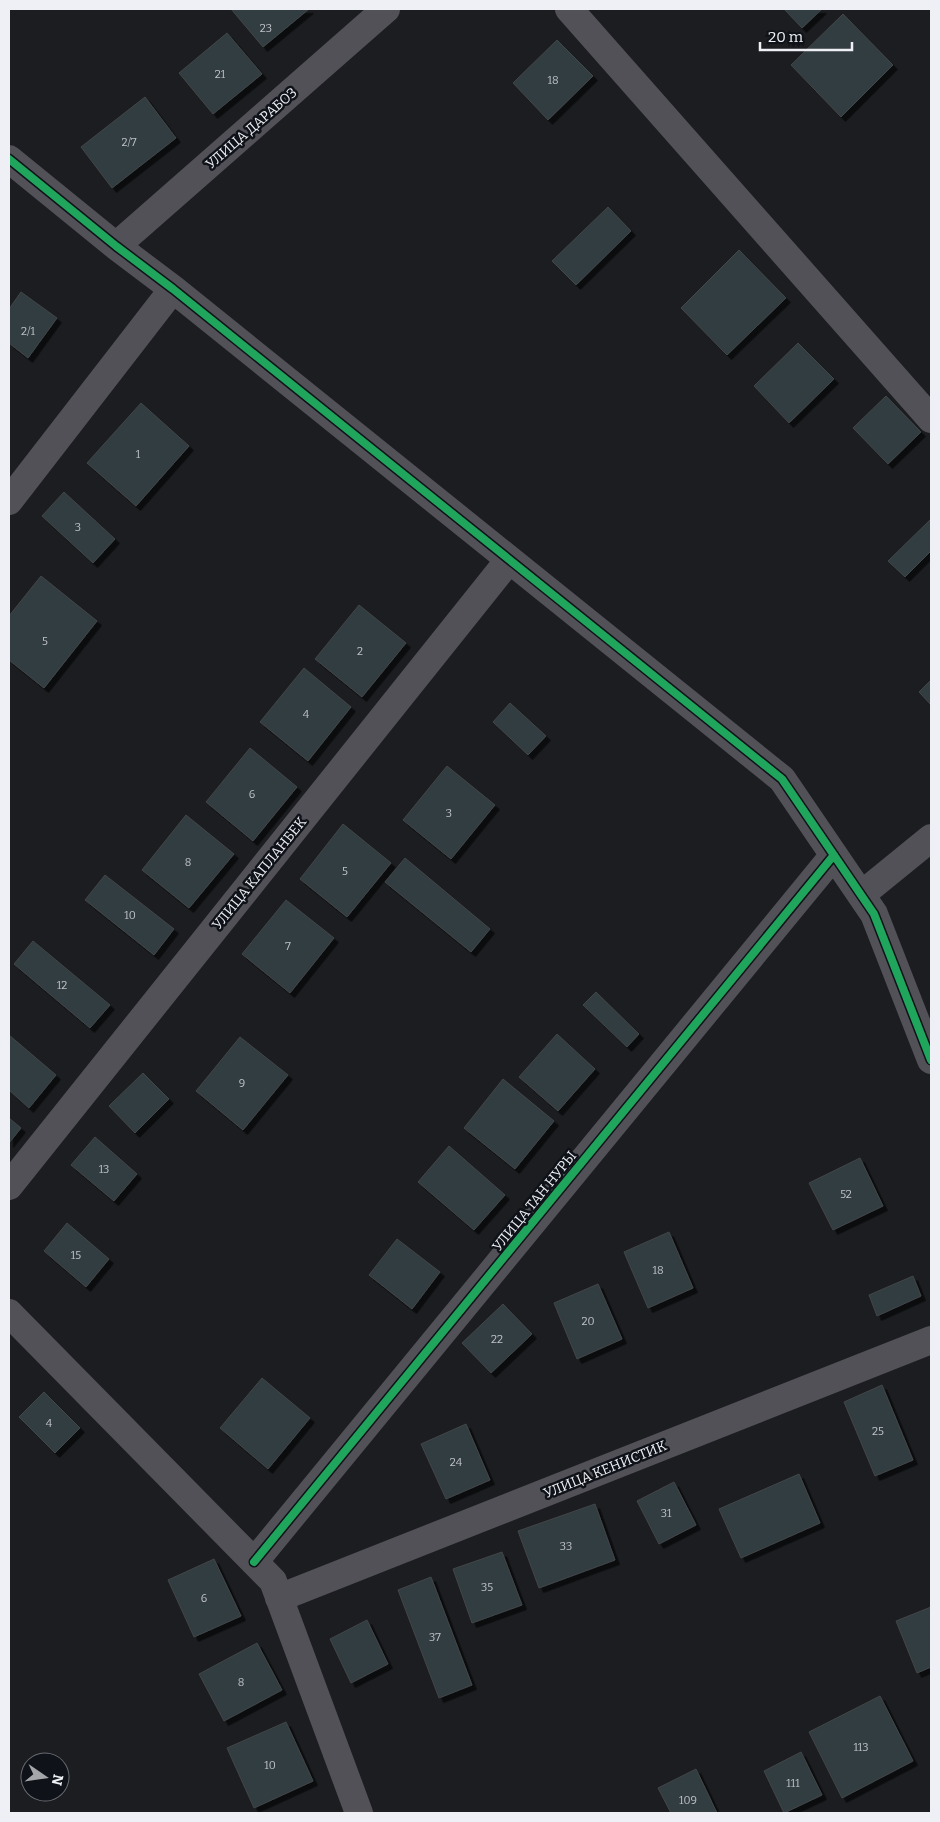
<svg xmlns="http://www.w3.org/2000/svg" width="940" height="1822" font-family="Bitter,serif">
	<defs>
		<filter id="shadow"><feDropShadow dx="4.5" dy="4.5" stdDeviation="0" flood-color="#0009"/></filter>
	</defs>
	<rect width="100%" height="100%" fill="#1b1d20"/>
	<path fill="#323c42" stroke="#434648" filter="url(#shadow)" d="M231 9H309L263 47Z
		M784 9H822L802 28Z
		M843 14 893 65 841 117 791 65Z
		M227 33 262 74 213 114 179 73Z
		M557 40 593 76 548 120 513 83Z
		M145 97 176 138 112 188 81 147Z
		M608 207 631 231 576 285 552 261Z
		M739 250 786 298 727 355 681 308Z
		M21 292 57 318 28 358 9 343V309Z
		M798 343 834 379 789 423 754 386Z
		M886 396 921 432 888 464 853 428Z
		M141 403 189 446 136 506 87 463Z
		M64 492 115 539 93 563 42 516Z
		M931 519V551L905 577 888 561Z
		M41 576 97 621 44 688 9 660V616Z
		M359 605 406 643 362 697 315 659Z
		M304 668 351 707 308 761 260 722Z
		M931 680V705L919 692Z
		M510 703 546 736 528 755 493 722Z
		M250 748 297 787 253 841 206 802Z
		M447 766 495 805 451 859 403 820Z
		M186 815 234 854 189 908 142 870Z
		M343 824 391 863 347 917 300 879Z
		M405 858 490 929 471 952 385 882Z
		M105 875 174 929 154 955 85 900Z
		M286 900 334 938 290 993 242 954Z
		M33 941 110 1005 90 1028 14 964Z
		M596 992 639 1034 627 1047 583 1005Z
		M557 1034 595 1069 558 1111 519 1077Z
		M9 1035 56 1075 29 1108 9 1090Z
		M240 1037 288 1075 243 1130 196 1091Z
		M143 1073 169 1099 135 1133 109 1106Z
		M503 1079 554 1121 515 1169 464 1128Z
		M9 1118 21 1128 9 1143Z
		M95 1137 137 1174 114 1201 71 1165Z
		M449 1146 505 1195 474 1230 418 1182Z
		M860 1158 883 1206 833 1230 809 1183Z
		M67 1223 109 1259 86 1287 44 1251Z
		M669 1232 693 1288 648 1308 624 1252Z
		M397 1239 440 1272 412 1309 369 1275Z
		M913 1276 921 1296 877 1316 869 1295Z
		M598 1284 622 1339 577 1359 554 1303Z
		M503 1304 532 1334 491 1373 462 1343Z
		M262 1378 310 1418 268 1469 220 1428Z
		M882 1385 913 1460 875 1476 844 1402Z
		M44 1392 80 1428 55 1453 19 1417Z
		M466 1424 490 1480 446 1499 421 1444Z
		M799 1474 820 1523 741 1558 719 1509Z
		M674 1482 696 1525 659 1544 637 1501Z
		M595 1504 615 1560 539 1588 518 1531Z
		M502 1552 522 1605 472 1623 453 1569Z
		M214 1559 241 1616 194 1637 168 1580Z
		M431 1577 472 1685 439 1698 398 1590Z
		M931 1607V1667L917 1673 896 1621Z
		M367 1620 388 1664 351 1683 330 1639Z
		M257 1643 282 1690 224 1721 199 1674Z
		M880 1696 913 1761 842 1798 809 1732Z
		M286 1722 313 1781 254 1808 227 1748Z
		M801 1752 822 1795 784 1813 764 1771Z
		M696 1769 717 1813H671L658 1788Z"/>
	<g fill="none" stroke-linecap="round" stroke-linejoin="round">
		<path stroke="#525158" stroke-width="28" d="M569 9 931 419
			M9 159 116 246 173 289 782 779 874 914 931 1060
			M116 246 386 9
			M9 501 173 289
			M861 895 931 838
			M9 1186 509 560
			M9 1313 273 1581 359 1813
			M254 1562 834 855
			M279 1598 931 1340"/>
		<defs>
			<path id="cycleway" d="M9 159 116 246 173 289 782 779 874 914 931 1060
				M254 1562 834 855"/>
		</defs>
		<use href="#cycleway" stroke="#0f1319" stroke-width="11"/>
		<use href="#cycleway" stroke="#20a55d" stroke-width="8"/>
	</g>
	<g text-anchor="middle" stroke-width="5" stroke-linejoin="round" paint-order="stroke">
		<g font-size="11" fill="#bfc3c8">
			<text x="266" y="32">23</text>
			<text x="220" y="78">21</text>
			<text x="553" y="84">18</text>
			<text x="129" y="146">2/7</text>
			<text x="28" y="335">2/1</text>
			<text x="138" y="458">1</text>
			<text x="78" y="531">3</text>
			<text x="45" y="645">5</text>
			<text x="360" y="655">2</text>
			<text x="306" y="718">4</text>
			<text x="252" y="798">6</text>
			<text x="449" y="817">3</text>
			<text x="188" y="866">8</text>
			<text x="345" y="875">5</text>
			<text x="130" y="919">10</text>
			<text x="288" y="950">7</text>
			<text x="62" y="989">12</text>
			<text x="242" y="1087">9</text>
			<text x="104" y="1173">13</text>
			<text x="846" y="1198">52</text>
			<text x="76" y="1259">15</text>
			<text x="658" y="1274">18</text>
			<text x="588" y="1325">20</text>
			<text x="497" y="1343">22</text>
			<text x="49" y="1427">4</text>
			<text x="878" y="1435">25</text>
			<text x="456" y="1466">24</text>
			<text x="666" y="1517">31</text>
			<text x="566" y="1550">33</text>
			<text x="487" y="1591">35</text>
			<text x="204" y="1602">6</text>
			<text x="435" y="1641">37</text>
			<text x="241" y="1686">8</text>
			<text x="861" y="1751">113</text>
			<text x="270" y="1769">10</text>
			<text x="793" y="1787">111</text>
			<text x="688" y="1804">109</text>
		</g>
		<g font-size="14" fill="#eef0f5" stroke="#0f1319">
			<text transform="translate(251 128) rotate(-41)" y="5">УЛИЦА ДАРАБОЗ</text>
			<text transform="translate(259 873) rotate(-51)" y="5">УЛИЦА КАПЛАНБЕК</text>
			<text transform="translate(534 1201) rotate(-51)" y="5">УЛИЦА ТАН НУРЫ</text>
			<text transform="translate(605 1469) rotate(-22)" y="5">УЛИЦА КЕНИСТИК</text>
		</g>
	</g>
	<rect width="940" height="1822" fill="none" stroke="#eef0f5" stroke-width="20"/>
	<g transform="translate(45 1777) rotate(103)"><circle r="24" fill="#0f1319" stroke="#686b71"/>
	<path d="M0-4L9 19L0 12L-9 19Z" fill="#a4a6aa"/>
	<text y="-8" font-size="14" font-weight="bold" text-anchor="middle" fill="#eef0f5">N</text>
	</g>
	<path d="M760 42v8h92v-8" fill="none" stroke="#eef0f5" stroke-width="2.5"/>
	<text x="768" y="42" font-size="15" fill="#eef0f5" stroke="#0f1319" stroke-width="4" paint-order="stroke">20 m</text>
</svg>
